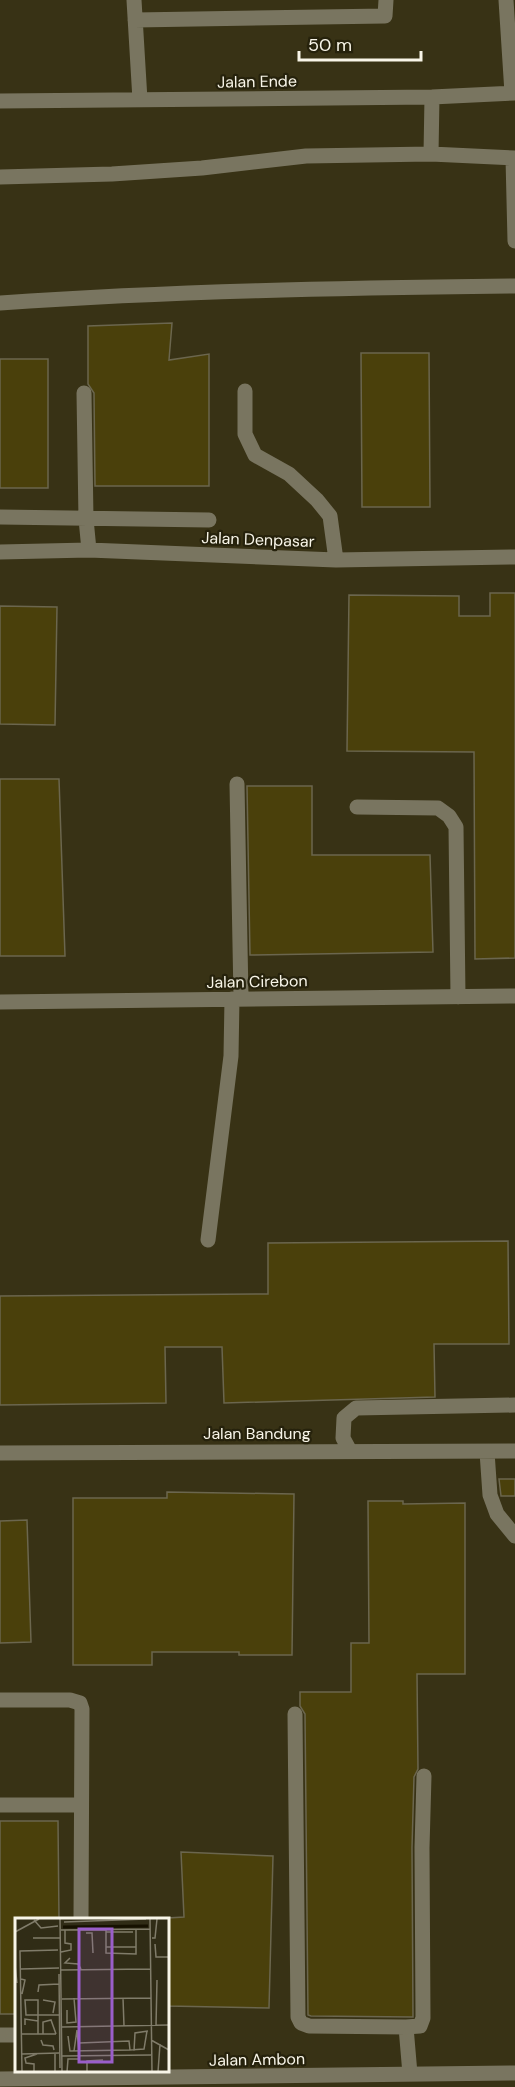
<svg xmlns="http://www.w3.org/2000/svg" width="515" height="2087" font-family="'DM Sans',sans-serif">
	<rect width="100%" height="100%" fill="#302c16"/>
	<path fill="#383215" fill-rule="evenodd" d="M0 0H515V2087H0ZM16 1919H168V2070H16Z"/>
	<path fill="#4a400b" stroke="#6b664e" stroke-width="1.5" d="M172 323 169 360 209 354V486H95L94 393 88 384V326Z
		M361 353H429L430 507H362Z
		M0 359H48V488H0Z
		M490 593H515V958L475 959 474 752 347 751 349 595 459 596V616H490Z
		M0 606 57 607 55 725 0 724Z
		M0 779H59L65 956H0Z
		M247 786H312V855H430L433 952 250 955Z
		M508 1241 509 1344H434L435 1397 224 1403 222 1347H165L166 1403 0 1405V1296L268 1294V1243Z
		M499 1479H515V1496H501Z
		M167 1492 294 1494 292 1655H239V1652H152V1665H73V1498H167Z
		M368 1501H403V1504L465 1503V1674H417L418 1769 414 1777 412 1848 413 2017 311 2016 308 2015 305 1714 300 1706V1692H351V1643H369Z
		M27 1520 31 1642 0 1643V1521Z
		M0 1821H58L59 1919H16V2014H0Z
		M181 1852 273 1856 269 2008 168 2006V1918L184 1917Z"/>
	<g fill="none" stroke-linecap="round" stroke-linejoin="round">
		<path stroke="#797560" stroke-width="15" d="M134 0 140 100
			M506 0 512 93
			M135 20 385 16 386 0
			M0 101 432 97 515 93
			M431 154 432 97
			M513 158 515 241
			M0 177 112 174 202 168 306 156 431 154 515 158
			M0 303C172 291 343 288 515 286
			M245 391V434L255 455 289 474 317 500 330 516 336 560
			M84 393 86 519 89 550
			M0 517 209 520
			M0 552 89 550 336 560 515 557
			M237 784 241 998
			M357 807 438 808 449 816 456 827 458 997
			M0 1002 515 996
			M208 1240 231 1056 232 999
			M350 1451 343 1438 344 1418 356 1408 515 1405
			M487 1452 490 1495 497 1514 515 1536
			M0 1453 515 1451
			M0 1700H70L80 1703 82 1709 81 1919
			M295 1714 298 2017 301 2023 309 2026 406 2027
			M0 1805H80
			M0 2035H16
			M410 2074 406 2027 420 2026 423 2018 422 1848 424 1776
			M0 2079 515 2073"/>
	</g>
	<g text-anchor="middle" stroke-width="4.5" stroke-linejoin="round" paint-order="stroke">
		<g font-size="16" fill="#f8f5e8" stroke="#26220c">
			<text transform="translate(257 81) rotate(-1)" y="6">Jalan Ende</text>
			<text transform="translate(258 539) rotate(2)" y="6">Jalan Denpasar</text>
			<text transform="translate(257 981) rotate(-1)" y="6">Jalan Cirebon</text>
			<text x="257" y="1439">Jalan Bandung</text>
			<text transform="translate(257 2059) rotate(-1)" y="6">Jalan Ambon</text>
		</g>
	</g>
	<g transform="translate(15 1918)">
		<rect width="154" height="154" fill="#302c16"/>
		<path fill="none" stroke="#161100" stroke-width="3" d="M48 9 133 8"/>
		<path fill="none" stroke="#807c6a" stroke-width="1.5" d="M45 1 47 154M135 1 137 154M19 2 26 10 43 8M49 4 131 1M46 12 135 11M91 12V35L121 36V12M0 14 24 1M91 14H118M71 15H77L78 35M18 20H45M137 20H140L142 1M140 26 141 39H154M91 29H121M46 34 56 32V26L50 25V12M55 40 50 45 63 46 66 51M0 47 2 65M6 51 44 50M46 52 135 51M44 56 45 150M6 61 10 62 7 76M23 74 24 67 44 66M108 80 109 108M47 81 136 80M28 82 40 84 38 95M52 92V105L61 104 59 80M10 107V101L23 103M141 108 142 62M47 109 154 107M62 112 64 134M7 116H41M23 116V82H10L11 97H44M28 116V104L36 102 41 116M53 118 55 133 115 132M26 122 28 127 38 128 39 132M136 122 154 132M64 125 114 123 115 132 129 131 132 113M59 133 62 112M119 133 120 115 133 113M40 135V154M7 136 44 135M47 138 136 137M7 154 5 33 43 32M19 154V146L11 145 10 140 22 136M52 154 53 141H64M72 154V143L88 142M143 154 145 126"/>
		<path fill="#9a5ec9" fill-opacity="0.15" stroke="#9a5ec9" stroke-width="3" d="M64 11H97V144H64Z"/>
		<rect width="154" height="154" fill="none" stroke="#f8f5e8" stroke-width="3"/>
	</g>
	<path d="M299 51v9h122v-9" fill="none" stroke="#f8f5e8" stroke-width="3"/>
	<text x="308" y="51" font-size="18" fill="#f8f5e8" stroke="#26220c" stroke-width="4.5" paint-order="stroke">50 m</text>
</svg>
